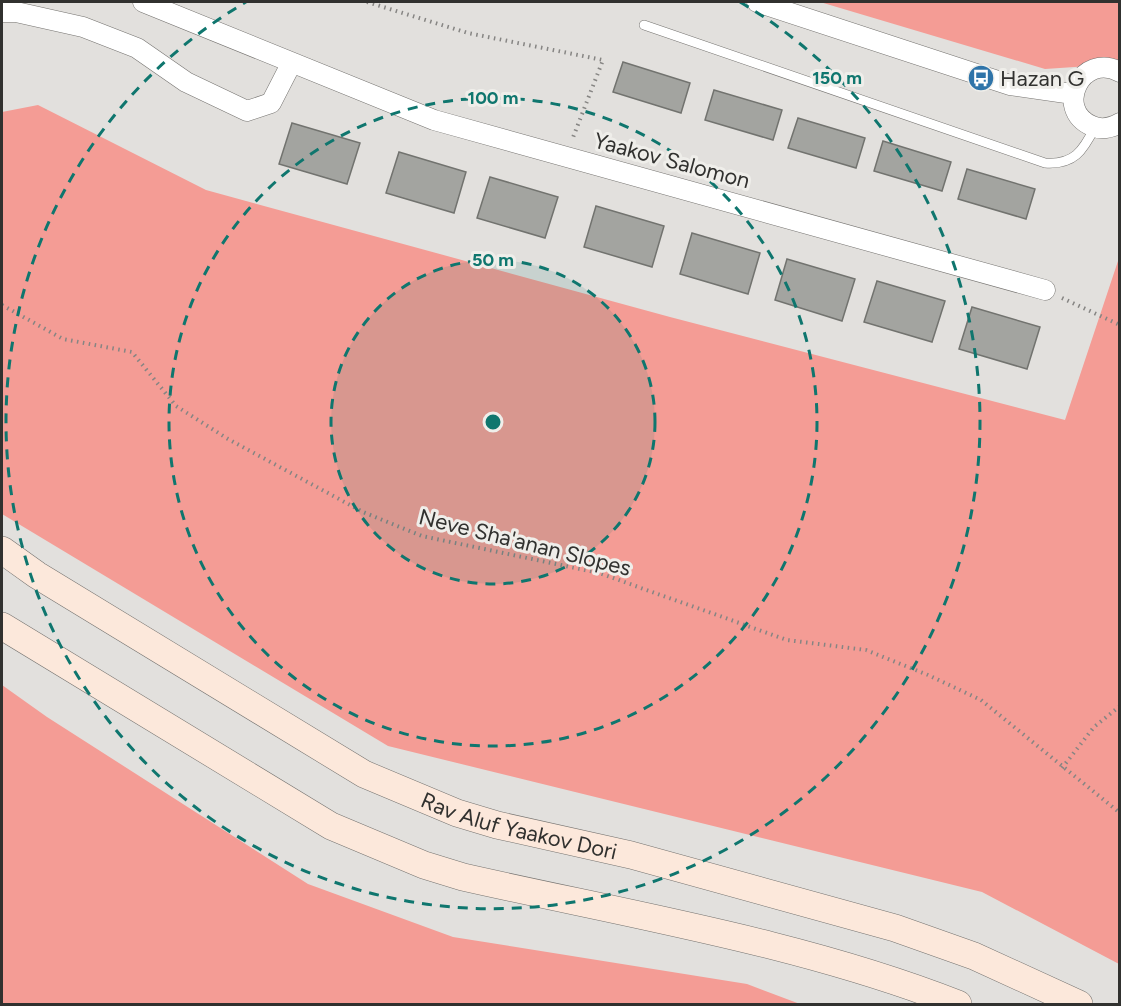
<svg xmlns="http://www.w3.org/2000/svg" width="1121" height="1006" font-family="Figtree,sans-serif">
	<rect width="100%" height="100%" fill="#e2e0dd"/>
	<path fill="#f49c95" d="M820 2H1119V64L1045 69Z
		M38 105 206 190 670 317 1065 420 1119 258V964L982 892 388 746 2 514V112Z
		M2 685 47 717 308 884 453 937 747 984 800 1004H2Z"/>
	<path fill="#a3a4a0" stroke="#72736f" stroke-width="1.5" d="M623 62 690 83 681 113 613 92Z
		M714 90 782 110 773 140 705 120Z
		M798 118 865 138 856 168 788 148Z
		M292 123 360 143 347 184 279 164Z
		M883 141 951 162 942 191 874 171Z
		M399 152 466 172 454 213 386 193Z
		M967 169 1035 189 1026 219 958 199Z
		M490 177 558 197 545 238 477 218Z
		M596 206 664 226 652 267 584 247Z
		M692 233 760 253 748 294 680 274Z
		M787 259 855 279 842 321 775 300Z
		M877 281 945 301 932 342 864 322Z
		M972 307 1040 327 1027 369 959 349Z"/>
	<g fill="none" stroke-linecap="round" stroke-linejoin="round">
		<defs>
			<path id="lane" d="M644 25 1045 163C1074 165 1083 151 1095 127"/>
			<path id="street" d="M143 2 434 120 1045 290
				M757 2 1010 85 1073 94
				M2 12H16L83 27 137 48 186 82 247 111 271 103 291 64
				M1120 72C1082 51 1053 109 1092 126 1101 130 1111 128 1120 123"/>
			<g id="secondary">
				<path id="s1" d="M2 550 37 575 364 774 457 813 497 825 631 855 895 928 974 956 1079 1004"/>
				<path d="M2 626 331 826 424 865 463 877C626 914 803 943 958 1004"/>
			</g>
		</defs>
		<use href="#lane" stroke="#757370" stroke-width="10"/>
		<use href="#street" stroke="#757370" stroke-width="21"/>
		<use href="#secondary" stroke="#757370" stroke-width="28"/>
		<path stroke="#868583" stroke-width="4" stroke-dasharray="1.5 4.5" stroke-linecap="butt" d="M367 2 468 33 603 60 572 140
			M1062 298 1120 325
			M2 305 63 339 132 352 176 406 228 439 363 512 422 536 599 573 787 640 866 650 928 675 981 700 1120 813
			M1062 768 1094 727 1120 706"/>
		<use href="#lane" stroke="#fff" stroke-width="9"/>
		<use href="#street" stroke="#fff" stroke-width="20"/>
		<use href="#secondary" stroke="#fce8db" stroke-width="27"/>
	</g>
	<circle cx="493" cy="422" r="162" fill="#0f766e" fill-opacity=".12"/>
	<g fill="none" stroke="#0f766e" stroke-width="3" stroke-dasharray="10 8">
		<circle cx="493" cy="422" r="162"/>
		<circle cx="493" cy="422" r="324"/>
		<path d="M740 2A487 487 0 1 1 246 2"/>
	</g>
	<defs>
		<symbol id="bus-disc" viewBox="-11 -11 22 22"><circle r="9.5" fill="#2f74a9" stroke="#efeeea"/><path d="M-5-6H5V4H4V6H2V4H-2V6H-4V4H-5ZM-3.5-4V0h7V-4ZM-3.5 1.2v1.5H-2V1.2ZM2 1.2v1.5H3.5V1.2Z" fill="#fff"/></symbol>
	</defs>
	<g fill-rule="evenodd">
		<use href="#bus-disc" x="966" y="63" width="30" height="30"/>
	</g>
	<g text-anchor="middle" stroke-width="6" stroke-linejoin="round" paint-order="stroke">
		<g font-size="22" fill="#31312f" stroke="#efeeea" text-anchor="start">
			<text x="1000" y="86">Hazan G</text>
		</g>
		<g font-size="22" fill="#31312f" stroke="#efeeea">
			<text transform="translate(672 160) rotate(15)" y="8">Yaakov Salomon</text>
			<text transform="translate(525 542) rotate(14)" y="8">Neve Sha'anan Slopes</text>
			<text dy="8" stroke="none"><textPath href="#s1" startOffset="590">Rav Aluf Yaakov Dori</textPath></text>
		</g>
	</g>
	<circle cx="493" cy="422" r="9" fill="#0f766e" stroke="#efeeea" stroke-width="3"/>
	<g font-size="18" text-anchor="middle" font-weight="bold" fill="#0f766e" stroke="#efeeea" stroke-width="6" stroke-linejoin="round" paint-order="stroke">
		<text x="837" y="84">150 m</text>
		<text x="493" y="104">100 m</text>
		<text x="493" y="266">50 m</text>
	</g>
	<rect width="1121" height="1006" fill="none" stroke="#31312f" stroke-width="6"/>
</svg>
